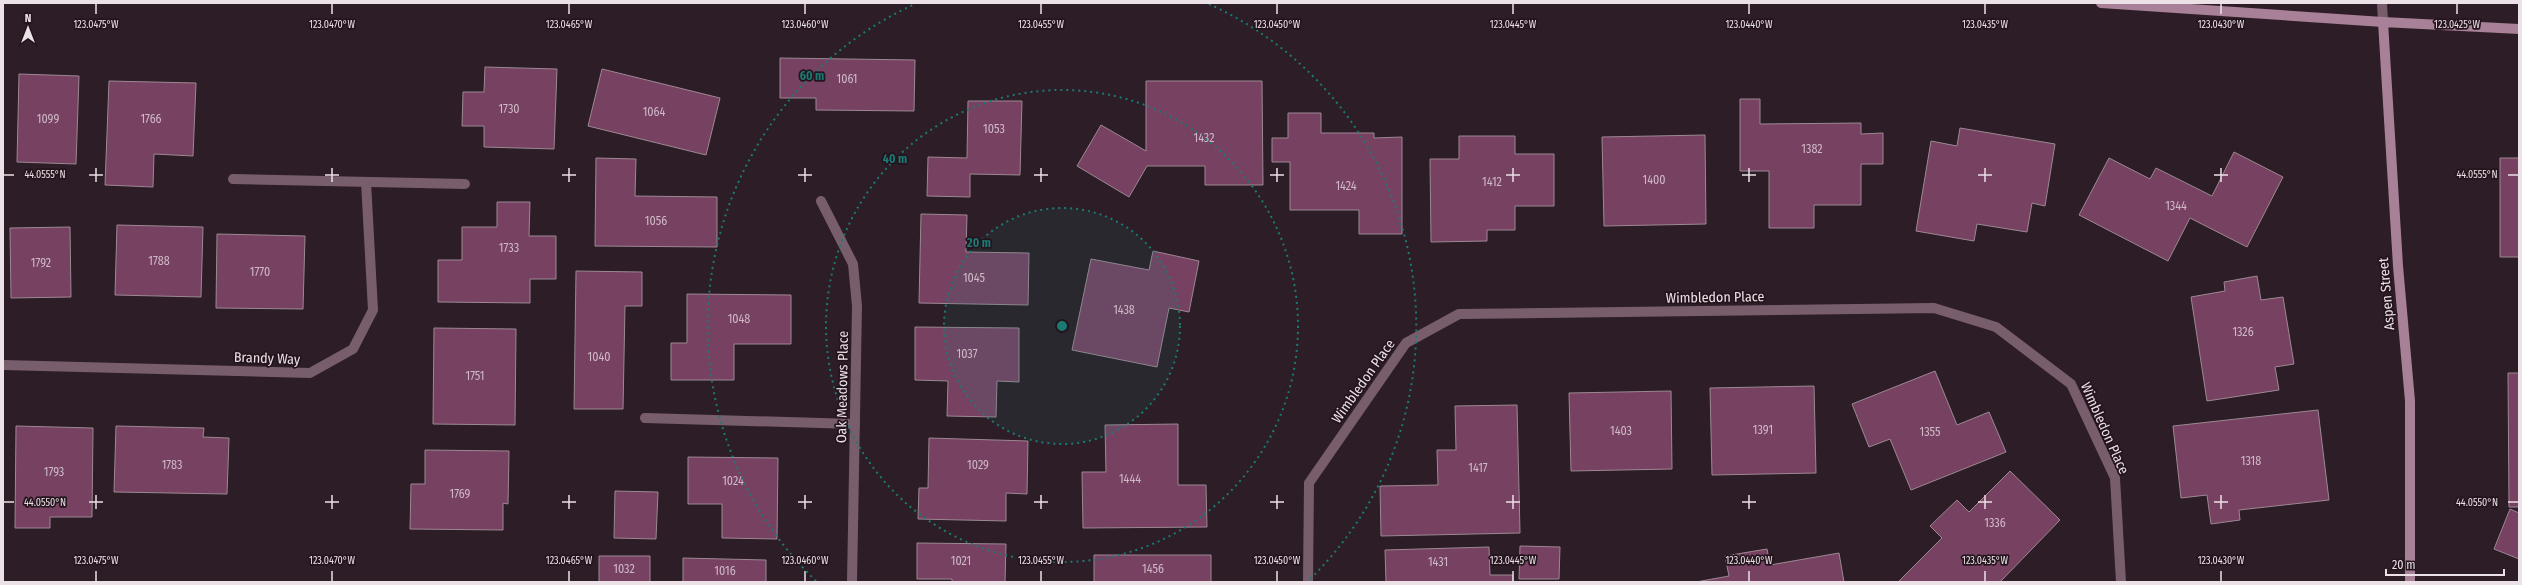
<svg xmlns="http://www.w3.org/2000/svg" width="2522" height="585" font-family="'Fira Sans Condensed',sans-serif">
	<rect width="100%" height="100%" fill="#2d1d26"/>
	<path fill="#774162" stroke="#9c8893" d="M780 58 915 60 914 111 816 110V98H780Z
		M485 67 557 69 554 149 484 147V126H462L463 92H484Z
		M602 69 720 98 706 155 588 126Z
		M19 74 79 76 76 164 17 162Z
		M109 81 196 83 193 156 154 154 153 187 105 185Z
		M1146 81H1262L1263 185H1205V166H1147L1129 197 1077 166 1101 125 1146 151Z
		M1740 99H1760V124L1861 123V134L1883 133V164H1861V205H1814V228H1769V171H1740Z
		M968 101H1022L1020 175 970 174V197L927 196 928 157 967 158Z
		M1288 113H1321V133H1374V138L1402 137V234H1359V210H1290V162H1272V138H1288Z
		M1960 128 2055 144 2045 206 2032 203 2027 232 1977 224 1974 241 1916 231 1931 141 1957 146Z
		M1705 135 1706 224 1604 226 1602 137Z
		M1459 136H1515V154H1554V206H1515V230H1487V241L1431 242 1430 159H1459Z
		M2234 152 2283 177 2247 247 2190 218 2168 261 2079 215 2109 158 2150 179 2156 168 2212 196Z
		M596 158 636 159 635 196 717 197V247L595 246Z
		M2500 158H2519V257H2500Z
		M497 202H530L529 236H556V279H530V303L438 302V260H462V227H497Z
		M921 214 967 215 966 252 1029 253 1028 305 919 303Z
		M117 225 203 227 201 297 115 295Z
		M70 227 71 297 11 298 10 228Z
		M217 234 305 236 303 309 216 308Z
		M1153 251 1199 261 1189 312 1169 308 1157 367 1072 350 1091 259 1149 270Z
		M576 271 642 272V306H625L623 409H574Z
		M2257 276 2261 300 2283 297 2294 364 2275 367 2279 390 2207 401 2191 297 2225 291 2224 282Z
		M687 294 791 295V344H734V380H671V343H687Z
		M915 327 1019 328V382L997 381 996 417 947 416 948 381 915 380Z
		M434 328 516 329 515 425 433 424Z
		M1935 371 1957 425 1989 412 2006 452 1911 490 1890 439 1869 447 1852 404Z
		M2508 373H2519V507H2509Z
		M1814 386 1816 473 1712 475 1710 388Z
		M1671 391 1672 469 1571 471 1569 393Z
		M1517 405 1520 533 1381 536 1380 486 1438 485 1437 450H1456L1455 406Z
		M2318 410 2329 500 2239 510 2240 520 2211 524 2207 495 2181 498 2173 426Z
		M1178 424V485H1206L1207 527 1083 528 1082 472H1106L1105 425Z
		M16 426 93 428 92 517H50V528H15Z
		M116 426 204 428 203 437 229 438 227 494 114 492Z
		M929 438 1028 441 1027 494 1006 493V521L918 519 919 488H928Z
		M425 450 509 451 508 504 503 503V530L410 529 411 484H425Z
		M688 457 778 458 777 539 722 538V504H688Z
		M2010 471 2060 520 2000 582H1898L1942 538 1930 526 1957 500 1969 512Z
		M615 491 658 492 656 539 614 538Z
		M2510 509 2519 513V559L2494 549Z
		M917 543 1006 544 1005 582H952V579H917Z
		M1520 546 1560 547 1559 579H1519Z
		M1489 547 1490 575H1513V582H1386L1385 550Z
		M1767 549 1770 565 1839 553 1844 582H1696L1729 576 1725 556Z
		M1094 555H1211V582H1094Z
		M599 556H650V582H599Z
		M683 558 766 560V582H683Z"/>
	<g fill="none" stroke-linecap="round" stroke-linejoin="round">
		<path stroke="#785e6d" stroke-width="10" d="M233 179 465 184
			M645 418 855 424"/>
		<path stroke="#785e6d" stroke-width="10" d="M2382 3 2383 22
			M821 201 853 264 857 306 852 582
			M3 365 310 373 353 349 373 310 366 182
			M1308 582 1309 483 1406 343 1459 314 1934 308 1996 327 2071 384 2115 478 2121 582"/>
		<path stroke="#a88097" stroke-width="10" d="M2101 3 2383 22 2519 29
			M2383 22 2398 266 2410 401V582"/>
	</g>
	<path fill="none" stroke="#ece1e7" stroke-width="1.5" d="M96 4V14M332 4V14M569 4V14M805 4V14M1041 4V14M1277 4V14M1513 4V14M1749 4V14M1985 4V14M2221 4V14M2457 4V14M96 168V182M332 168V182M569 168V182M805 168V182M1041 168V182M1277 168V182M1513 168V182M1749 168V182M1985 168V182M2221 168V182M4 175H14M89 175H103M325 175H339M562 175H576M798 175H812M1034 175H1048M1270 175H1284M1506 175H1520M1742 175H1756M1978 175H1992M2214 175H2228M2508 175H2518M96 495V509M332 495V509M569 495V509M805 495V509M1041 495V509M1277 495V509M1513 495V509M1749 495V509M1985 495V509M2221 495V509M4 502H14M89 502H103M325 502H339M562 502H576M798 502H812M1034 502H1048M1270 502H1284M1506 502H1520M1742 502H1756M1978 502H1992M2214 502H2228M2508 502H2518M96 571V581M332 571V581M569 571V581M805 571V581M1041 571V581M1277 571V581M1513 571V581M1749 571V581M1985 571V581M2221 571V581"/>
	<circle cx="1062" cy="326" r="118" fill="#1a7b74" fill-opacity=".12"/>
	<g fill="none" stroke="#1a7b74" stroke-width="2" stroke-dasharray="2 4">
		<circle cx="1062" cy="326" r="118"/>
		<circle cx="1062" cy="326" r="236"/>
		<path d="M816 581A354 354 0 0 1 915 4M1209 4A354 354 0 0 1 1308 581"/>
	</g>
	<g text-anchor="middle" stroke-width="3.5" stroke-linejoin="round" paint-order="stroke">
		<g font-size="12" fill="#cfb9c6">
			<text x="847" y="83">1061</text>
			<text x="509" y="113">1730</text>
			<text x="654" y="116">1064</text>
			<text x="48" y="123">1099</text>
			<text x="151" y="123">1766</text>
			<text x="994" y="133">1053</text>
			<text x="1204" y="142">1432</text>
			<text x="1812" y="153">1382</text>
			<text x="1654" y="184">1400</text>
			<text x="1492" y="186">1412</text>
			<text x="1346" y="190">1424</text>
			<text x="2176" y="210">1344</text>
			<text x="656" y="225">1056</text>
			<text x="509" y="252">1733</text>
			<text x="159" y="265">1788</text>
			<text x="41" y="267">1792</text>
			<text x="260" y="276">1770</text>
			<text x="974" y="282">1045</text>
			<text x="1124" y="314">1438</text>
			<text x="739" y="323">1048</text>
			<text x="2243" y="336">1326</text>
			<text x="967" y="358">1037</text>
			<text x="599" y="361">1040</text>
			<text x="475" y="380">1751</text>
			<text x="1763" y="434">1391</text>
			<text x="1621" y="435">1403</text>
			<text x="1930" y="436">1355</text>
			<text x="2251" y="465">1318</text>
			<text x="172" y="469">1783</text>
			<text x="978" y="469">1029</text>
			<text x="1478" y="472">1417</text>
			<text x="54" y="476">1793</text>
			<text x="1130" y="483">1444</text>
			<text x="733" y="485">1024</text>
			<text x="460" y="498">1769</text>
			<text x="1995" y="527">1336</text>
			<text x="961" y="565">1021</text>
			<text x="1438" y="566">1431</text>
			<text x="624" y="573">1032</text>
			<text x="1153" y="573">1456</text>
			<text x="725" y="575">1016</text>
		</g>
		<g font-size="14" fill="#ece1e7" stroke="#23141d">
			<text transform="translate(2386 294) rotate(-95)" y="5">Aspen Street</text>
			<text transform="translate(1715 297) rotate(-1)" y="5">Wimbledon Place</text>
			<text transform="translate(267 358) rotate(2)" y="5">Brandy Way</text>
			<text transform="translate(1363 381) rotate(-55)" y="5">Wimbledon Place</text>
			<text transform="translate(842 387) rotate(-89)" y="5">Oak Meadows Place</text>
			<text transform="translate(2105 428) rotate(66)" y="5">Wimbledon Place</text>
		</g>
	</g>
	<g font-size="10" text-anchor="middle" fill="#ece1e7" stroke="#23141d" stroke-width="3.5" stroke-linejoin="round" paint-order="stroke">
		<text x="96" y="28">123.0475°W</text>
		<text x="332" y="28">123.0470°W</text>
		<text x="569" y="28">123.0465°W</text>
		<text x="805" y="28">123.0460°W</text>
		<text x="1041" y="28">123.0455°W</text>
		<text x="1277" y="28">123.0450°W</text>
		<text x="1513" y="28">123.0445°W</text>
		<text x="1749" y="28">123.0440°W</text>
		<text x="1985" y="28">123.0435°W</text>
		<text x="2221" y="28">123.0430°W</text>
		<text x="2457" y="28">123.0425°W</text>
		<text x="45" y="178">44.0555°N</text>
		<text x="2477" y="178">44.0555°N</text>
		<text x="45" y="506">44.0550°N</text>
		<text x="2477" y="506">44.0550°N</text>
		<text x="96" y="564">123.0475°W</text>
		<text x="332" y="564">123.0470°W</text>
		<text x="569" y="564">123.0465°W</text>
		<text x="805" y="564">123.0460°W</text>
		<text x="1041" y="564">123.0455°W</text>
		<text x="1277" y="564">123.0450°W</text>
		<text x="1513" y="564">123.0445°W</text>
		<text x="1749" y="564">123.0440°W</text>
		<text x="1985" y="564">123.0435°W</text>
		<text x="2221" y="564">123.0430°W</text>
	</g>
	<circle cx="1062" cy="326" r="6" fill="#1a7b74" stroke="#23141d" stroke-width="2"/>
	<g font-size="12" text-anchor="middle" font-weight="bold" fill="#1a7b74" stroke="#23141d" stroke-width="3.5" stroke-linejoin="round" paint-order="stroke">
		<text x="812" y="80">60 m</text>
		<text x="895" y="163">40 m</text>
		<text x="979" y="247">20 m</text>
	</g>
	<rect width="2522" height="585" fill="none" stroke="#ece1e7" stroke-width="8"/>
	<g transform="translate(28 28)" stroke="#23141d" stroke-width="3" paint-order="stroke">
	<path d="M0-3L7 15L0 10L-7 15Z" fill="#ece1e7"/>
	<text y="-6" font-size="11" font-weight="bold" text-anchor="middle" fill="#ece1e7">N</text>
	</g>
	<path d="M2386 569v6h118v-6" fill="none" stroke="#ece1e7" stroke-width="2"/>
	<text x="2392" y="569" font-size="12" fill="#ece1e7" stroke="#23141d" stroke-width="3" paint-order="stroke">20 m</text>
</svg>
